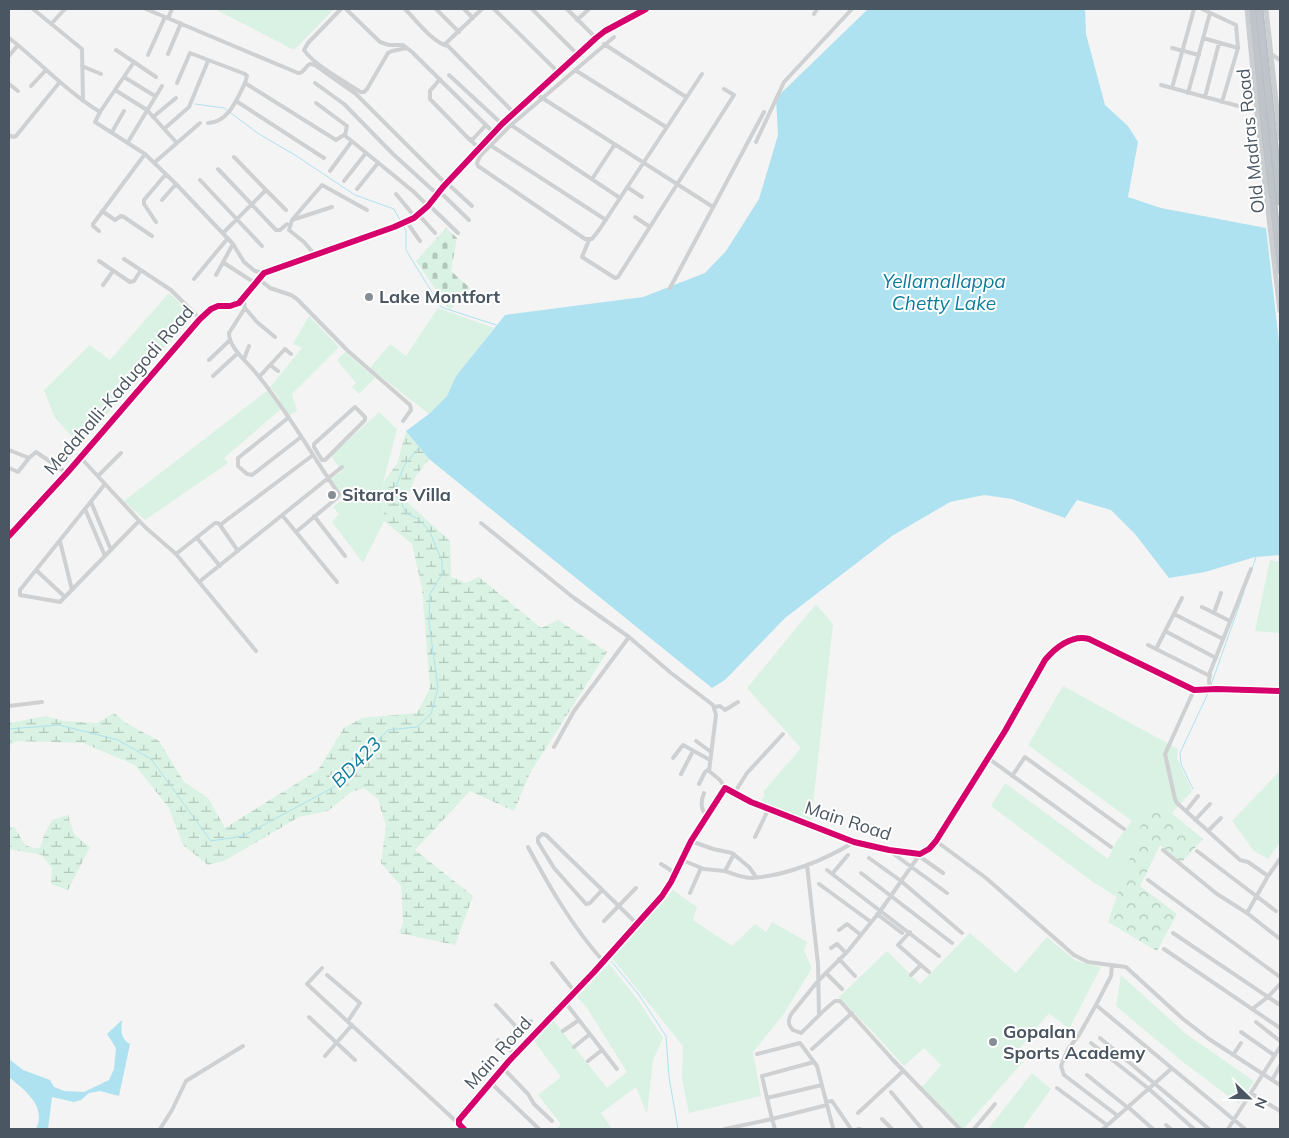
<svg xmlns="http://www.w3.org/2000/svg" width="1289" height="1138" font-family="Mulish,sans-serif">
	<defs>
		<pattern id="forest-crowns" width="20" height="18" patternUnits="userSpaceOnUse" patternTransform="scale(1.25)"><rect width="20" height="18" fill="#d9f2e3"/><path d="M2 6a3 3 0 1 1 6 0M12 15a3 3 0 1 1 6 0" fill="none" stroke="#b2c7bb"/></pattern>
		<pattern id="wetland-marsh" width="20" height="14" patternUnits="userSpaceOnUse" patternTransform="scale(1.25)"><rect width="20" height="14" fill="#d9f2e3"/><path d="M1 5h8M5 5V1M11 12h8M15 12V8" fill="none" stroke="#b2c7bb"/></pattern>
		<pattern id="cemetery-stones" width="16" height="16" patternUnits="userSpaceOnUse" patternTransform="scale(1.25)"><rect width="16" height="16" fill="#d9f2e3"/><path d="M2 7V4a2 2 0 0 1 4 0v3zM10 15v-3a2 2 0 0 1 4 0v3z" fill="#b2c7bb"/></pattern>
	</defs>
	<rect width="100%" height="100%" fill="#f4f4f4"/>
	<path fill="#d9f2e3" d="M215 9H334L294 50Z
		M169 293 193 315 80 445 55 418 44 390 90 345 110 360Z
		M438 308 494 328 456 376 447 396 429 414 370 368 390 344 406 356Z
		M309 316 339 347 292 394 297 411 288 416 277 395 270 387 302 348 293 344Z
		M345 352 375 378 359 394 352 387 356 383 337 360Z
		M268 390 281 409 224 458 228 463 145 520 124 501Z
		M379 412 397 429 383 483 384 521 363 563 332 522 339 514 333 507 342 500 330 479 342 471 331 456Z
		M1270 560 1280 562V633L1255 631Z
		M816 604 833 624 811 822 761 801 765 794 763 792 801 748 747 688Z
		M1063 686 1178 749 1177 758 1192 791 1172 813 1151 796 1117 897 1093 882 991 806 1005 783 1108 859 1116 842 1132 821 1028 745Z
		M1280 771V842L1268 859 1254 851 1232 821Z
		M673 890 697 907 693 920 732 946 755 924 766 932 772 922 807 942 804 951 812 968 783 1015 753 1052 761 1096 689 1113 682 1079 683 1046 612 958Z
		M970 933 1016 973 1047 937 1076 961 1101 967 1069 1029 1049 1013 1015 1054 1023 1062 963 1129 922 1087 941 1065 924 1048 904 1066 871 1030 839 997 887 951 920 984Z
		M609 964 638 1000 663 1038 653 1060 647 1114 636 1087 601 1113 612 1129H556L561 1124 538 1095 561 1077 534 1041 553 1020 607 1088 627 1072 587 1008 577 997Z
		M1121 975 1186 1034 1254 1081 1239 1104 1183 1062 1116 1006Z
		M1032 1073 1051 1089 1022 1129H991L989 1128Z"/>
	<path fill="url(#forest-crowns)" d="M1151 796 1203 839 1181 863 1160 845 1140 886 1177 914 1157 951 1108 922Z"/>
	<path fill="url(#wetland-marsh)" d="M406 431 429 459 416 476 406 501 450 541 451 577 466 583 479 577 541 628 558 620 607 652 530 773 514 811 470 791 415 850 473 896 455 945 399 933 403 923 401 886 381 863 386 826 378 799 364 788 351 792 328 811 299 817 224 861 208 865 183 845 169 808 135 765 83 743 16 741 9 746V723L46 716 64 721 97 723 114 713 126 723 159 741 184 782 208 798 225 828 318 770 344 728 362 718 417 713 430 688 422 588 412 544 384 521 383 483 397 464Z
		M68 815 74 834 90 847 68 890 51 884 52 868 42 855 9 849V827H14C23 839 22 849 40 848L45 833 52 820Z"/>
	<path fill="url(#cemetery-stones)" d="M446 228 457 238 451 271 471 289 450 310 416 261Z"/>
	<path fill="#aee2f0" d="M868 9H1085L1086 34 1105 105 1128 126 1138 142 1128 197 1161 208 1266 228 1280 351V555L1255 557 1205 572 1169 578 1135 534 1111 510 1077 500 1065 518 1012 499 984 495 950 502 892 536 785 618 725 680 712 688 429 459 406 431 429 414 447 396 456 376 505 315 643 297 705 273 726 251 759 199 778 135 776 98Z
		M122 1020C121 1030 120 1038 130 1044L119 1096 100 1091 89 1093 81 1100 74 1102 52 1097 48 1129H36C47 1105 24 1090 9 1077V1059L23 1070 50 1080 54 1087 64 1091 84 1092 109 1080 114 1069 116 1048 107 1034Z"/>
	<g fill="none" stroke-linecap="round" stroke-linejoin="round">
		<path stroke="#aee2f0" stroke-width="1" d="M195 104 224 108 228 111
			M231 113 259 134 295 155 355 195 394 209 406 231V250L441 307 496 325
			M1252 569 1256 557
			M1211 685 1244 592
			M9 729 59 725 118 740 151 759 211 841 243 836 334 787 388 730 417 727 431 714 438 688 429 622 430 594 442 574V561L429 530 418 519 406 513 395 489 404 466 420 446
			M1193 789 1181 764 1180 753 1209 691
			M611 961 639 995 666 1036 669 1077 678 1129"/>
		<defs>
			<path id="highway" d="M1252 9 1280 270
				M1259 9 1280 201"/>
		</defs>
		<use href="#highway" stroke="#b9bec3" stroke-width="9"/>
		<path stroke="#ced0d2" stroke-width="4" d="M33 9 82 49 83 101
			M146 9 298 73C304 74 305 66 310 64L315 65 356 94 446 184
			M341 9 308 43 304 50C314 65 345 82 361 92H364L367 89 388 53 392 51 407 48
			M346 9 380 42 389 45H403L412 52 494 133
			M405 9C416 20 433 43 448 46L514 113
			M436 9 459 32
			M464 9 473 18
			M494 9 559 73
			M532 9 578 55
			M567 9 596 38
			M1202 9 1236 25 1238 48 1222 102
			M814 14 817 9
			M168 18 172 9
			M577 20 589 9
			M51 24 65 9
			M614 37 511 125 480 156 477 163 478 166 585 239H592L599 230 702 74
			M9 38C40 62 66 91 100 112L95 122 145 154 176 184 233 244 244 262 255 271 264 273
			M1203 38 1238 48
			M604 44 686 97
			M444 45 482 9
			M1172 48 1199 55
			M168 54 181 23
			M1271 54 1280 60
			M148 55 165 17
			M9 56 18 45
			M134 62 156 77
			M82 66 101 74
			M575 70 666 127
			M449 75 502 124
			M124 77 155 96
			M440 79 430 91V99L467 137 479 148
			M177 83 190 53 245 74 247 76 245 83 336 140 344 135 348 138 414 192 428 206
			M315 83 344 104 393 154 437 194
			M9 84 18 91
			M1161 85 1257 111
			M31 86 46 70
			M1172 88 1194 9
			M115 90 147 110 176 142
			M1188 93 1210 13
			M536 94 713 207
			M1205 97 1219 43
			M236 101 324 158
			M316 103 347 126 345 135
			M100 112 134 62 116 50
			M153 117 176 98
			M208 123C229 122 237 99 245 83
			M511 125 620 198
			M164 129 189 107 208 61
			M112 132 124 111
			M9 135 13 137 16 136 59 83
			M471 139H473L486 125
			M128 142 162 86
			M756 142 784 82 852 9
			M490 145 606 220
			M154 163 200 123
			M218 169 276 230H280L287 224
			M330 171 352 141
			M592 179 615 144
			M200 180 262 246
			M344 181 366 153
			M447 183 472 206
			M627 187 642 197
			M357 189 378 163
			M266 190 286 210
			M439 191 469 220
			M396 194 415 217
			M162 200 176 184
			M429 205 458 233
			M102 211 115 220 121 216 124 217 152 236
			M418 214 435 233
			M635 217 650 227
			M292 220 332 207
			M406 221 420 241
			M156 222 144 204V200L166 174
			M99 231 93 226V224L145 154
			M223 233 266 190 234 157
			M589 240 582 257 615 278 618 277 734 95 724 89
			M315 255 304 242 289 230 292 220 322 185 367 210
			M124 259 171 290 200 319
			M99 261 130 282 134 281 141 270
			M224 263 255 283
			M216 275 233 244
			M194 279 228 238
			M259 279 270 288 291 295 297 299 348 351 410 405 411 410 403 421
			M103 285 113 271
			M670 288 764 112
			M243 298 245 308 229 333C229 348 247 362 256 373 287 410 311 454 339 494L338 497 296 532
			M245 308 257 322 275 337
			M244 359 249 346
			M209 360 230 340
			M270 365 278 371
			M213 376 238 353
			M259 377 285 349 291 354
			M355 407 365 417V420L325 460H322L314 447V444Z
			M288 418 238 458V466L247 474 252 475 301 437
			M9 450 29 458
			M80 457 145 527 176 554 256 651
			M9 468 18 472 29 458 36 452 67 473
			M98 476 121 453
			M105 484 20 590V595L60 602 139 521
			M91 502 111 550
			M85 509 105 556
			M282 515 337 582
			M314 516 345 556
			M481 523 574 598 629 637 671 673 713 705 716 715 709 771 720 780 725 788
			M9 536 67 473 200 319 211 309 218 306H230L239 303 264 273 394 227 414 218 428 206 443 187 502 124 596 38 605 31 646 9
			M197 538 220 566
			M60 541 72 590
			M238 551 220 525 313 455
			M176 554 215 523H218L220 525
			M36 570 65 597
			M199 582 342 467
			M1202 607 1230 621
			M1214 613 1221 593
			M1174 614 1223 639
			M1165 631 1216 658
			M1148 645 1210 676
			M1156 649 1182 598
			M1210 689 1209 681 1210 672 1251 569
			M1194 690 1165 754 1175 799 1177 803 1240 860 1248 862 1268 876
			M9 706 42 702
			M715 707 720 706 725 710 738 702
			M696 741 711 752
			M554 747 574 711 629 637
			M673 758 683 745 710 760
			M988 758 1111 847
			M681 774 693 751
			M1012 776 1025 757 1124 829
			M699 784 705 772 709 769
			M735 792 747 773 783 734
			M704 793C700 803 701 809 707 817
			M1186 811 1198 796
			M1195 820 1210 804
			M1208 831 1221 818
			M755 837 768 810
			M691 841 713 849 732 853 749 867 756 877
			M936 841 986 878 1074 955 1088 962 1126 967 1183 1019 1209 1039 1280 1085
			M528 847C550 888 572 926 603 961
			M1163 850 1217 894 1247 913
			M1197 851 1276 911
			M891 852 947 893
			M920 854 881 910 848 951 818 981 792 1013C788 1019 787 1024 793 1030L801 1033C813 1022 822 1011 835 1001H840L893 1060 960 1129
			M919 856 943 873
			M869 858 901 881 962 933
			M1280 859 1268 876 1247 913 1280 939
			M682 860 704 869 725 871 734 854
			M661 864 675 873
			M807 865 818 964 819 1015
			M827 870 939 956
			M725 871C733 874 743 878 751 878 786 876 825 860 854 842
			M861 873 952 943
			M832 874 848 855
			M1148 880 1280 977
			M819 884 871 922
			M602 890 590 903 586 904 554 868 538 842V838L542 834 546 835C576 865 607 894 637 924
			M690 893 701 868
			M877 914 902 933
			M604 921 636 888
			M839 930 847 924 861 935
			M910 932 898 945 929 972
			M1173 933 1280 1005
			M831 948 837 944 846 953
			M1164 949 1280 1028
			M839 959 855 976
			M552 963 575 992
			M1112 965 1111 976 1096 1005 1245 1129
			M322 968 307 984 459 1124
			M826 973 842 989
			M327 975 360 1003 348 1021
			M911 975 921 965
			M565 1002 617 1069
			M1097 1003 1079 1035 1068 1049 1061 1066 1064 1075 1118 1116
			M496 1005 520 1031
			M1252 1009 1268 997 1280 984
			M309 1017 355 1060
			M1256 1022 1280 1041
			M563 1031 579 1020
			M1241 1032 1274 1055
			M1100 1038 1209 1129
			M498 1040 515 1054
			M1091 1043 1149 1089 1194 1129
			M506 1046 531 1021
			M574 1047 590 1034
			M812 1049 852 1013
			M757 1054 800 1043 817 1066 833 1128
			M1233 1055 1241 1043
			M325 1056 352 1025
			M588 1061 602 1050
			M814 1062 762 1076 767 1098 822 1085
			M503 1068 528 1094 534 1104 552 1121
			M1087 1075 1127 1107
			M1272 1080 1280 1066
			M490 1082 539 1129
			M1057 1088 1107 1125
			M891 1092 922 1129
			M1254 1095 1280 1111
			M826 1102 832 1101 851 1129
			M1128 1107 1153 1129
			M858 1113 903 1071
			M882 1119 892 1129
			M1166 1125 1171 1129
			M160 1129 172 1110 186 1081 243 1046
			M464 1129 459 1124V1120L509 1061 594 972 662 896 671 882 691 841 725 788 751 802 854 842 889 850 920 854 929 849 936 841 1005 731 1045 660C1055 648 1072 634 1089 639L1194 690 1217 689 1280 691
			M725 1129 772 1119 767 1098
			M775 1129 772 1119 827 1105
			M858 1129H860
			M974 1129 995 1104
			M1103 1129 1171 1069
			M1228 1129 1280 1047"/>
		<path stroke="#caced1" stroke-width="5" d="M1247 9 1259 134 1280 311
			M1266 9 1280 138"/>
		<use href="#highway" stroke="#bec4c9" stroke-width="6"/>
		<defs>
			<path id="cycleway" d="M9 536 67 473 200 319 211 309 218 306H230L239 303 264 273 394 227 414 218 428 206 443 187 502 124 596 38 605 31 646 9
				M464 1129 459 1124V1120L509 1061 594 972 662 896 671 882 691 841 725 788 751 802 854 842 889 850 920 854 929 849 936 841 1005 731 1045 660C1055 648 1072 634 1089 639L1194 690 1217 689 1280 691"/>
		</defs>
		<use href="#cycleway" stroke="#fff" stroke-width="9"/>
		<use href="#cycleway" stroke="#d6006c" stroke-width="6"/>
	</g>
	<g fill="#868d94" stroke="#fff" stroke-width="2">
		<circle cx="369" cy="297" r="5"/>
		<circle cx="332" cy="495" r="5"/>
		<circle cx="993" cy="1042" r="5"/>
	</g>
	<g text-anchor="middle" stroke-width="4" stroke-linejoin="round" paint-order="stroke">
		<g font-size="18" fill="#4a5661" stroke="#fff">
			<text transform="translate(1251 141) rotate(-96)" y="6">Old Madras Road</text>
			<text transform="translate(119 390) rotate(-49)" y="6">Medahalli-Kadugodi Road</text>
			<text transform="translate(848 821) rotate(18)" y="6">Main Road</text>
			<text transform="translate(498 1053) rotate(-48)" y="6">Main Road</text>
		</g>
		<g font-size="18" font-weight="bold" fill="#4a5661" stroke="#fff" text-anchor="start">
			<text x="379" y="303">Lake Montfort</text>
			<text x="342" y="501">Sitara's Villa</text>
			<text x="1003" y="1038">Gopalan<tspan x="1003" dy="21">Sports Academy</tspan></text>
		</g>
		<g font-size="19" font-style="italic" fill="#0c7c9b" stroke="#fff">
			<text x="944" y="288">Yellamallappa<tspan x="944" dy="22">Chetty Lake</tspan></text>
			<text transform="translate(356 762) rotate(-45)" y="7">BD423</text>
		</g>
	</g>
	<rect width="1289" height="1138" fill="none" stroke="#4a5661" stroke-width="20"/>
	<g transform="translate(1249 1098) rotate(113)" stroke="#ffffff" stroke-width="4" paint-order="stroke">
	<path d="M0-4L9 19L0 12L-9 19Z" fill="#4a5661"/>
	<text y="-8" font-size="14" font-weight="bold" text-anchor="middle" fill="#4a5661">N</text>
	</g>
</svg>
